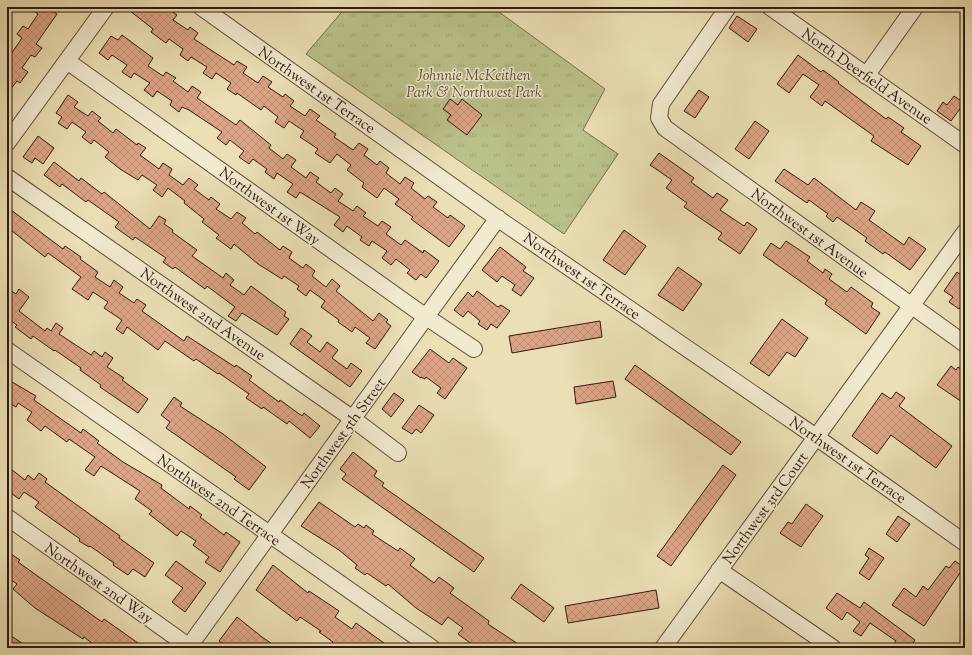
<svg xmlns="http://www.w3.org/2000/svg" width="972" height="655" font-family="'Sorts Mill Goudy',serif">
	<defs>
		<pattern id="grass-tufts" width="24" height="20" patternUnits="userSpaceOnUse"><rect width="24" height="20" fill="#bbc18b"/><path d="M3 7l-1-3M5 7V3M7 7l1-3M15 17l-1-3M17 17v-4M19 17l1-3" fill="none" stroke="#a1a577"/></pattern>
		<pattern id="building-cross-hatch" width="8" height="8" patternUnits="userSpaceOnUse"><rect width="8" height="8" fill="#dda587"/><path d="M0 0l8 8M0 8l8-8" fill="none" stroke="#be8d73"/></pattern>
	</defs>
	<rect width="100%" height="100%" fill="#ebdfb5"/>
	<filter id="stains"><feTurbulence type="fractalNoise" baseFrequency=".005" numOctaves="4"/><feColorMatrix values="0 0 0 0 .2 0 0 0 0 .09 0 0 0 0 .02 0 0 0 .5 -.17"/></filter>
	<radialGradient id="worn" r=".72"><stop offset=".6" stop-color="#630" stop-opacity="0"/><stop offset="1" stop-color="#630" stop-opacity=".3"/></radialGradient>
	<path fill="url(#grass-tufts)" stroke="#766e4c" d="M346 7H492L605 89 583 130 618 154 564 234 306 54Z"/>
	<path fill="url(#building-cross-hatch)" stroke="#301a0d" d="M29 7H47L57 14 36 44 42 48 35 57 31 55 22 68 28 72 20 83 17 81 7 94V51L11 54 22 38 17 34 23 26 28 29 38 14Z
		M125 7H166L177 15 173 20 188 30 190 27 198 33 194 39 234 65 237 61 247 67 243 73 258 83 263 76 272 82 268 87 283 97 285 94 294 101 290 106 305 116 310 109 320 116 316 120 336 134 334 137 353 150 359 143 368 149 364 155 377 165 380 161 389 168 386 173 400 184 405 177 414 183 411 188 425 199 428 196 437 202 433 207 448 218 450 215 465 226 449 247 411 219 413 217 395 204 399 199 384 188 377 198 362 187 364 183 347 170 351 165 337 154 330 163 315 153 318 149 300 137 304 131 289 121 284 128 275 122 278 117 264 106 261 110 237 93 236 95 227 89 231 83 216 73 212 79 203 73 207 67 191 57 188 61 180 55 183 49 169 39 166 43 151 32 153 29Z
		M737 16 757 29 748 42 729 28Z
		M122 35 153 58 148 66 163 76 166 72 176 78 173 81 188 92 192 86 201 92 197 98 236 125 240 120 271 145 269 148 283 159 287 154 296 160 291 167 306 178 310 172 319 178 316 182 331 193 335 188 343 194 338 201 353 211 357 206 366 213 363 216 378 226 382 221 391 227 386 234 401 245 405 240 423 253 424 250 439 261 426 278 421 274 416 280 407 273 410 270 396 259 391 265 382 258 387 251 372 241 369 246 360 240 362 237 347 226 343 232 334 225 340 217 300 192 296 198 287 192 293 184 277 173 274 179 265 172 267 169 253 159 249 164 239 157 244 151 230 140 226 145 217 138 222 132 189 110 182 107 179 112 170 105 172 101 157 91 153 97 144 90 150 83 134 73 131 78 122 72 127 65 112 55 108 60 99 53 111 36 118 40Z
		M798 55 821 72 823 70 839 82 838 83 886 119 888 117 904 128 901 132 921 146 908 165 871 141 874 136 825 101 822 106 810 97 819 85 803 74 789 93 777 84Z
		M699 90 709 97 695 118 684 111Z
		M68 95 78 102 74 107 88 116 92 111 101 118 98 121 113 133 116 129 137 145 138 143 146 148 140 155 159 169 163 163 172 169 169 175 183 185 189 178 198 185 194 189 209 200 211 197 220 204 216 209 231 219 237 212 246 218 242 223 255 234 257 232 280 250 283 246 292 252 289 258 303 268 306 264 315 271 312 276 326 287 332 279 340 286 336 291 373 321 379 313 388 320 386 322 391 326 375 349 366 343 370 338 355 327 352 332 338 322 339 320 321 307 325 301 310 290 306 296 297 289 299 286 284 276 282 279 258 264 234 244 231 249 216 238 219 235 202 222 204 219 184 203 185 201 168 188 162 197 153 190 157 185 142 175 138 180 120 169 105 157 109 152 94 140 91 144 82 137 86 132 72 122 67 129 58 123 62 117 56 113Z
		M954 96 964 103 951 121 937 111 943 102 947 105Z
		M450 99 458 105 462 99 482 115 467 135 447 120 451 115 443 109Z
		M755 121 769 131 749 159 735 149Z
		M38 136 54 148 43 164 35 158 32 163 23 157Z
		M659 153 694 178 691 182 713 198 717 193 728 200 720 210 744 226 747 222 757 229 740 254 718 239 722 233 684 207 687 203 666 188 672 180 650 165Z
		M54 162 79 181 81 178 102 194 104 192 150 229 159 216 166 220 164 224 173 230 172 232 197 250 192 256 223 278 226 273 234 280 230 285 244 295 251 286 286 312 284 316 289 319 277 335 242 313 236 321 228 316 235 307 207 286 205 289 175 267 173 269 163 262 166 258 135 237 133 240 115 227 119 222 88 200 86 202 62 184 60 187 44 175Z
		M784 169 808 185 814 178 856 210 861 202 875 211 869 220 904 245 909 237 926 249 910 270 885 252 883 254 865 241 867 238 837 217 833 222 826 216 828 214 809 200 807 203 775 181Z
		M7 207 63 249 65 246 81 257 80 259 98 272 95 277 110 287 114 280 123 287 119 293 134 303 137 299 146 305 142 311 184 341 187 336 235 367 236 365 252 376 249 380 279 402 280 400 302 416 304 413 320 426 310 438 289 421 287 424 263 407 262 409 246 398 249 394 219 373 218 374 196 359 194 361 165 341 158 350 127 327 123 334 116 329 122 320 104 308 108 302 93 292 88 300 72 289 81 277 48 253 45 257 7 227Z
		M624 230 646 246 625 275 603 260Z
		M786 241 810 257 807 261 823 273 825 269 832 274 829 279 847 292 851 287 873 303 871 307 880 313 866 334 825 304 827 300 763 255 771 243 780 249Z
		M500 247 526 267 523 271 534 278 521 296 512 290 515 285 502 276 497 282 482 270Z
		M678 267 702 284 683 311 658 295Z
		M957 272 965 278V300L959 309 949 302 953 297 944 291Z
		M19 289 29 297 19 311 45 331 47 328 51 331 56 323 63 328 59 334 91 355 94 351 102 357 105 352 113 358 107 367 124 378 122 380 148 399 138 413 100 387 101 385 80 370 81 368 55 350 54 351 33 336 31 339 15 327 17 325 7 318V295L10 290 16 294Z
		M477 291 498 307 501 305 510 311 497 328 491 324 487 330 478 324 480 321 468 311 463 317 454 310 468 292 473 297Z
		M782 319 808 338 795 357 787 352 769 376 750 363Z
		M600 321 602 337 512 353 509 336Z
		M301 328 312 336 307 342 320 352 327 342 338 350 332 358 347 369 351 363 362 371 350 387 290 344Z
		M430 349 449 363 453 358 467 368 445 399 437 393 441 388 426 377 425 379 421 377V378L412 372Z
		M635 365 741 442 731 455 625 379Z
		M951 366 956 370 958 367 965 372V404L937 385Z
		M7 379 36 396 34 400 81 433 83 429 99 441 97 443 123 462 162 485 161 488 189 509 190 506 202 515 200 517 224 535 226 532 240 542 220 572 205 562 209 557 193 545 196 541 181 531 177 536 149 514 152 511 135 499 140 491 101 466 94 476 85 470 95 457 69 439 67 442 45 426 41 431 27 420 32 412 18 403 16 407 7 402Z
		M613 381 616 397 576 404 574 387Z
		M896 392 905 398 899 406 952 446 936 468 891 435 877 454 852 436 882 393 891 399Z
		M394 393 404 400 391 417 382 409Z
		M174 397 182 403 180 406 223 434 266 467 249 490 234 479 236 477 166 428 170 422 161 415Z
		M419 405 434 415 421 433 416 429 412 434 402 428Z
		M353 452 377 471 374 476 384 483 382 486 484 558 474 572 342 479 346 474 340 469Z
		M723 465 736 475 671 566 657 556Z
		M7 466 25 480 28 475 34 480 39 473 47 479 45 482 120 536 119 538 154 563 145 577 133 569 128 575 113 565 114 563 90 546 89 547 79 541 80 539 35 507 39 502 24 492 19 499 7 490Z
		M319 502 355 527 358 524 364 528 366 525 374 531 372 534 398 551 400 548 415 559 410 565 434 583 439 577 454 588 450 593 489 621 488 624 524 648H477L458 634 463 628 448 617 442 625 416 608 388 584 386 586 367 573 365 575 355 568 357 565 339 550 301 526Z
		M806 504 823 516 801 547 780 533 788 522 792 524Z
		M898 516 910 524 897 542 886 534Z
		M869 548 884 558 869 580 859 573 869 558 865 555Z
		M11 554 20 560 18 562 102 622 104 619 145 648H98L84 637 83 639 35 608 13 589 17 584 7 577V559Z
		M176 561 206 583 185 612 172 602 183 588 165 575Z
		M955 561 964 567 924 626 892 605 904 588 916 597 923 586 928 590 946 566 949 568Z
		M273 565 308 593 309 591 339 611 335 617 352 629 356 623 384 643 380 648H337L331 644 333 642 319 632 321 631 300 617 297 621 256 590Z
		M521 584 554 608 544 622 511 598Z
		M656 590 659 608 568 623 565 606Z
		M837 593 860 608 864 602 915 640 910 648H891L896 641 870 623 861 636 853 631 860 622 847 612 842 620 826 608Z
		M237 617 262 637 278 648H229L219 641Z
		M7 633 29 648H7Z"/>
	<g fill="none" stroke-linecap="round" stroke-linejoin="round">
		<defs>
			<path id="minor" d="M201 7 497 218 816 437 965 543
				M728 7 661 104 659 118 665 128 965 344
				M770 7 965 145
				M67 61 419 312 474 349
				M866 76 915 7
				M7 143 106 7
				M7 177 353 419 398 453
				M7 350 432 648
				M7 517 191 648
				M719 570 833 648
				M188 648 420 325 498 218
				M663 648 965 232"/>
		</defs>
		<use href="#minor" stroke="#5f4b37" stroke-width="18"/>
		<use href="#minor" stroke="#f2eacf" stroke-width="16"/>
	</g>
	<g text-anchor="middle" stroke-width="3" stroke-linejoin="round" paint-order="stroke">
		<g font-size="15" font-style="italic" fill="#5a4c33" stroke="#f2eacf">
			<text x="474" y="80">Johnnie McKeithen<tspan x="474" dy="17">Park &amp; Northwest Park</tspan></text>
		</g>
		<g font-size="15" fill="#301a0d" stroke="#f2eacf">
			<text transform="translate(867 76) rotate(35)" y="5">North Deerfield Avenue</text>
			<text transform="translate(317 90) rotate(35)" y="5">Northwest 1st Terrace</text>
			<text transform="translate(270 206) rotate(36)" y="5">Northwest 1st Way</text>
			<text transform="translate(810 233) rotate(36)" y="5">Northwest 1st Avenue</text>
			<text transform="translate(582 276) rotate(35)" y="5">Northwest 1st Terrace</text>
			<text transform="translate(203 314) rotate(35)" y="5">Northwest 2nd Avenue</text>
			<text transform="translate(343 433) rotate(-54)" y="5">Northwest 5th Street</text>
			<text transform="translate(848 460) rotate(35)" y="5">Northwest 1st Terrace</text>
			<text transform="translate(219 500) rotate(35)" y="5">Northwest 2nd Terrace</text>
			<text transform="translate(765 508) rotate(-54)" y="5">Northwest 3rd Court</text>
			<text transform="translate(99 583) rotate(35)" y="5">Northwest 2nd Way</text>
		</g>
	</g>
	<rect width="972" height="655" fill="none" stroke="#ebdfb5" stroke-width="24"/>
	<rect x="8" y="8" width="956" height="639" fill="none" stroke="#301a0d" stroke-width="2"/>
	<rect x="12" y="12" width="948" height="631" fill="none" stroke="#301a0d"/>
	<rect width="100%" height="100%" filter="url(#stains)"/>
	<rect width="100%" height="100%" fill="url(#worn)"/>
</svg>
